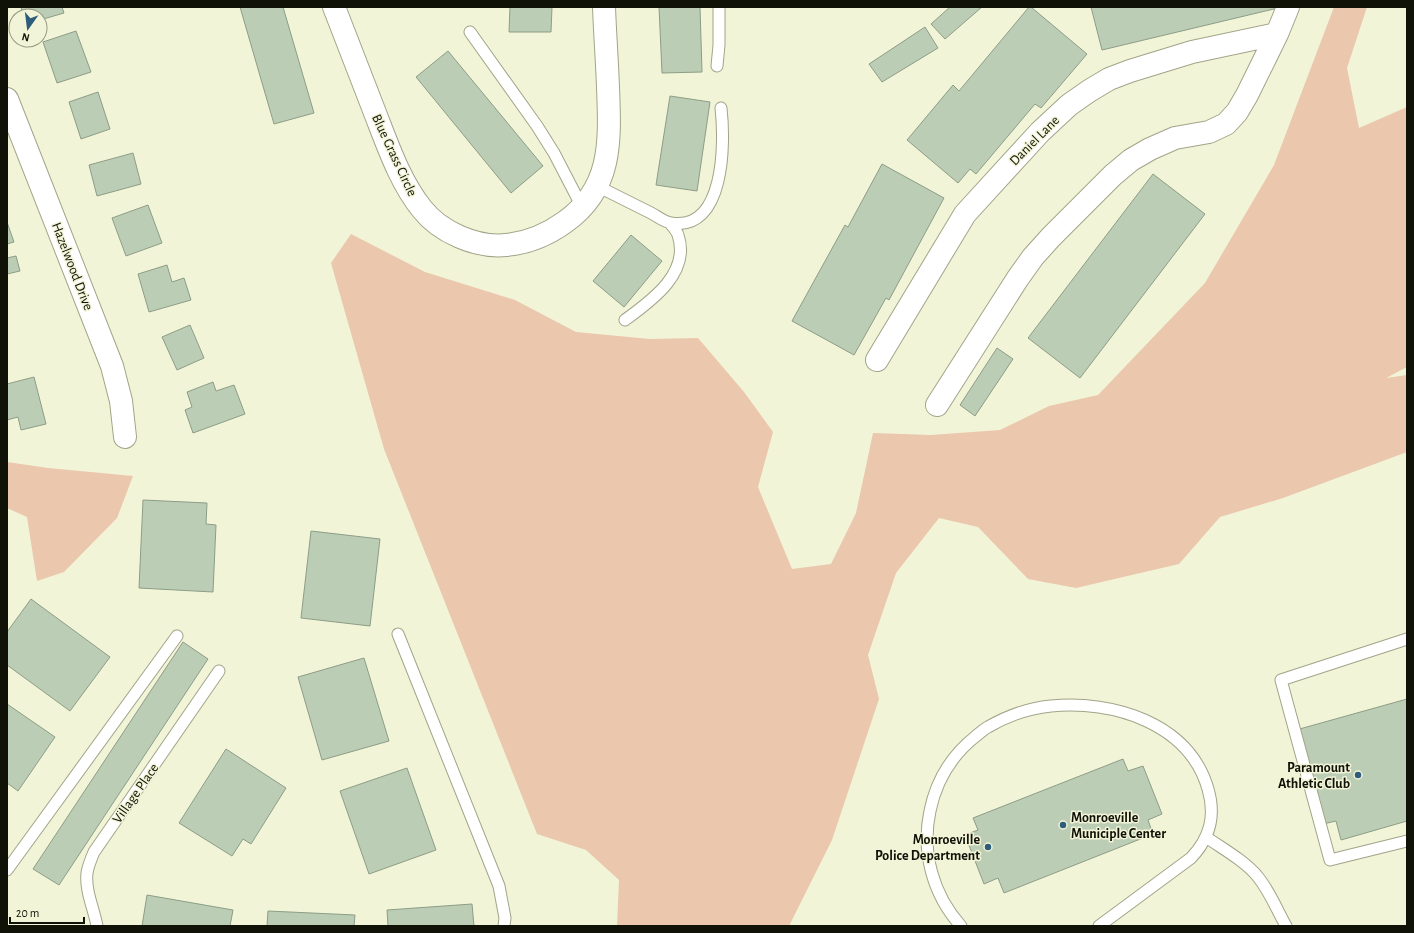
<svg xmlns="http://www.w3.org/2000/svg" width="1414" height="933" font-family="'Alegreya Sans',sans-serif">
	<rect width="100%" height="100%" fill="#f2f4d7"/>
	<path fill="#eac7ad" d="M1334 7H1367L1347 68 1359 128 1407 107V367L1386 378 1407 375V452L1283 498 1220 517 1179 564 1076 588 1028 579 978 527 939 518 896 573 868 655 879 699 832 840 789 926H617L619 880 586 850 537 834 384 449 331 263 351 234 425 272 515 300 576 332 650 339 698 338 744 392 773 432 758 487 792 569 831 564 856 513 873 433 931 435 1000 430 1049 406 1098 395 1205 283 1274 165Z
		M7 462 48 468 133 476 117 518 64 572 37 581 27 517 7 508Z"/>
	<path fill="#bccdb5" stroke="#8d9d86" d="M21 7H62L64 13 40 20V16H23Z
		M240 7H283L314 113 274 124Z
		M510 7H552L551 32H509Z
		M659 7H700L702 72 662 73Z
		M950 7H982L945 39 931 24Z
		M1029 7H1031L1087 54 1041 108 1035 104 976 174 970 169 958 183 907 140 953 85 959 91Z
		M1091 7H1277L1278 8 1102 50Z
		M925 27 938 48 882 82 869 64Z
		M76 31 91 72 57 83 43 42Z
		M448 51 543 166 511 193 416 77Z
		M98 92 110 129 81 139 69 102Z
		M670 96 710 102 697 191 656 185Z
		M133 153 141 184 97 196 89 165Z
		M882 164 944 198 889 300 886 298 854 355 792 321 845 225 848 227Z
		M1153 174 1205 214 1080 378 1028 338Z
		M148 205 162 243 126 256 112 218Z
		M7 222 14 242 7 244Z
		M631 235 662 261 624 307 593 281Z
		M16 256 20 271 7 274V258Z
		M167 265 172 282 184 278 191 300 149 312 138 274Z
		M190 325 204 358 177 370 162 337Z
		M997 348 1013 359 975 416 960 405Z
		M34 377 46 424 21 430 18 417 7 420V384Z
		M213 382 216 391 234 385 245 414 193 433 185 410 192 407 187 392Z
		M143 500 207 503 206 524 216 525 213 592 139 588Z
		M311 531 380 539 370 626 301 618Z
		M31 599 110 657 70 711 7 665V632Z
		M183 642 208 659 59 885 33 869Z
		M364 658 389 741 322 760 298 677Z
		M1407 699V821L1341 840 1336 821 1323 824 1296 730Z
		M7 704 55 737 18 791 7 783Z
		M226 749 286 788 251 844 243 839 232 856 179 823Z
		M1123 759 1128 771 1143 766 1162 814 1148 820 1153 834 1004 893 998 878 984 884 965 835 978 830 973 818Z
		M407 768 436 850 369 874 340 791Z
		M147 895 233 910 230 926H142Z
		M472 904 474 926H388L387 910Z
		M268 911 355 915 354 926H267Z"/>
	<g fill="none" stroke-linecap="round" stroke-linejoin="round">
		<defs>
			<path id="service" d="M470 32 537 126 554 153 582 207
				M717 66 719 45V7
				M597 186C615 195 633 204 651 213 657 216 664 222 671 223 725 232 725 143 721 108
				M625 320C651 301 691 273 678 235 677 231 672 226 670 223
				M398 634 499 886 505 918 504 926
				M1407 639 1281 680 1330 860 1407 841
				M1206 837C1223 849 1245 861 1258 877 1270 892 1277 910 1286 926
				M7 870 177 636
				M97 926C94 909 85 891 87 873 88 866 91 859 94 852L219 671
				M961 926C933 895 921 852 930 811 936 781 952 755 976 736 980 733 984 729 988 727 1007 716 1030 708 1051 706 1113 700 1189 723 1208 789 1216 816 1210 838 1191 858L1099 926"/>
			<path id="minor" d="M334 7C348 44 363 81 377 118 389 149 401 183 422 209 440 232 476 248 506 245 528 243 547 235 565 222 613 188 610 140 608 87 607 60 605 34 604 7
				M7 99 112 366 121 401 125 437
				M877 360 965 214 1040 132 1069 105 1089 91 1109 79 1130 71 1192 52 1277 34 1288 7
				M937 405 1018 278 1033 257 1051 237 1113 175 1131 160 1150 149 1175 138 1209 132 1226 124 1237 112 1247 95 1277 34"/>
		</defs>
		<use href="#service" stroke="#a2a489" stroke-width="13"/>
		<use href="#minor" stroke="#a2a489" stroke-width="24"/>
		<use href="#service" stroke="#fff" stroke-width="11"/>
		<use href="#minor" stroke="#fff" stroke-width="22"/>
	</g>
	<g fill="#2e5d7c" stroke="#f2f4d7" stroke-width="1.5">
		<circle cx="1358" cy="775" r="4"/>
		<circle cx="1063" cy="825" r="4"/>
		<circle cx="988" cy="847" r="4"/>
	</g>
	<g text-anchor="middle" stroke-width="3" stroke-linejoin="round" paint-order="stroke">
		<g font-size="14" fill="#101107" stroke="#f2f4d7">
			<text transform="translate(1034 140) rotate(-45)" y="5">Daniel Lane</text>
			<text transform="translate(395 155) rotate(65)" y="5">Blue Grass Circle</text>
			<text transform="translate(73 266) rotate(69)" y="5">Hazelwood Drive</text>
			<text transform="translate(135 793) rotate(-55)" y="5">Village Place</text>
		</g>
		<g font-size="14" font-weight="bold" fill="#101107" stroke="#f2f4d7" text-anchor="end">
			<text x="1350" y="772">Paramount<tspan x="1350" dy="16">Athletic Club</tspan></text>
			<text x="1071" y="822" text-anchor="start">Monroeville<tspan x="1071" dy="16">Municiple Center</tspan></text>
			<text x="980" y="844">Monroeville<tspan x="980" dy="16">Police Department</tspan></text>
		</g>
	</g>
	<rect width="1414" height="933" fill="none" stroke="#101107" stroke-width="16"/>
	<g transform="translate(28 28) rotate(194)"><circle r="19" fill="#f2f4d7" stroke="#989984"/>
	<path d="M0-3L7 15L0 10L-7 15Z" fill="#2e5d7c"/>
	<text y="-6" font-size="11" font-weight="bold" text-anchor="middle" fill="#101107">N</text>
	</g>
	<path d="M10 917v6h74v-6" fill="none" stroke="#101107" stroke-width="2"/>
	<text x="16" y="917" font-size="12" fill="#101107" stroke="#f2f4d7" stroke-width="3" paint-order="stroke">20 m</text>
</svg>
